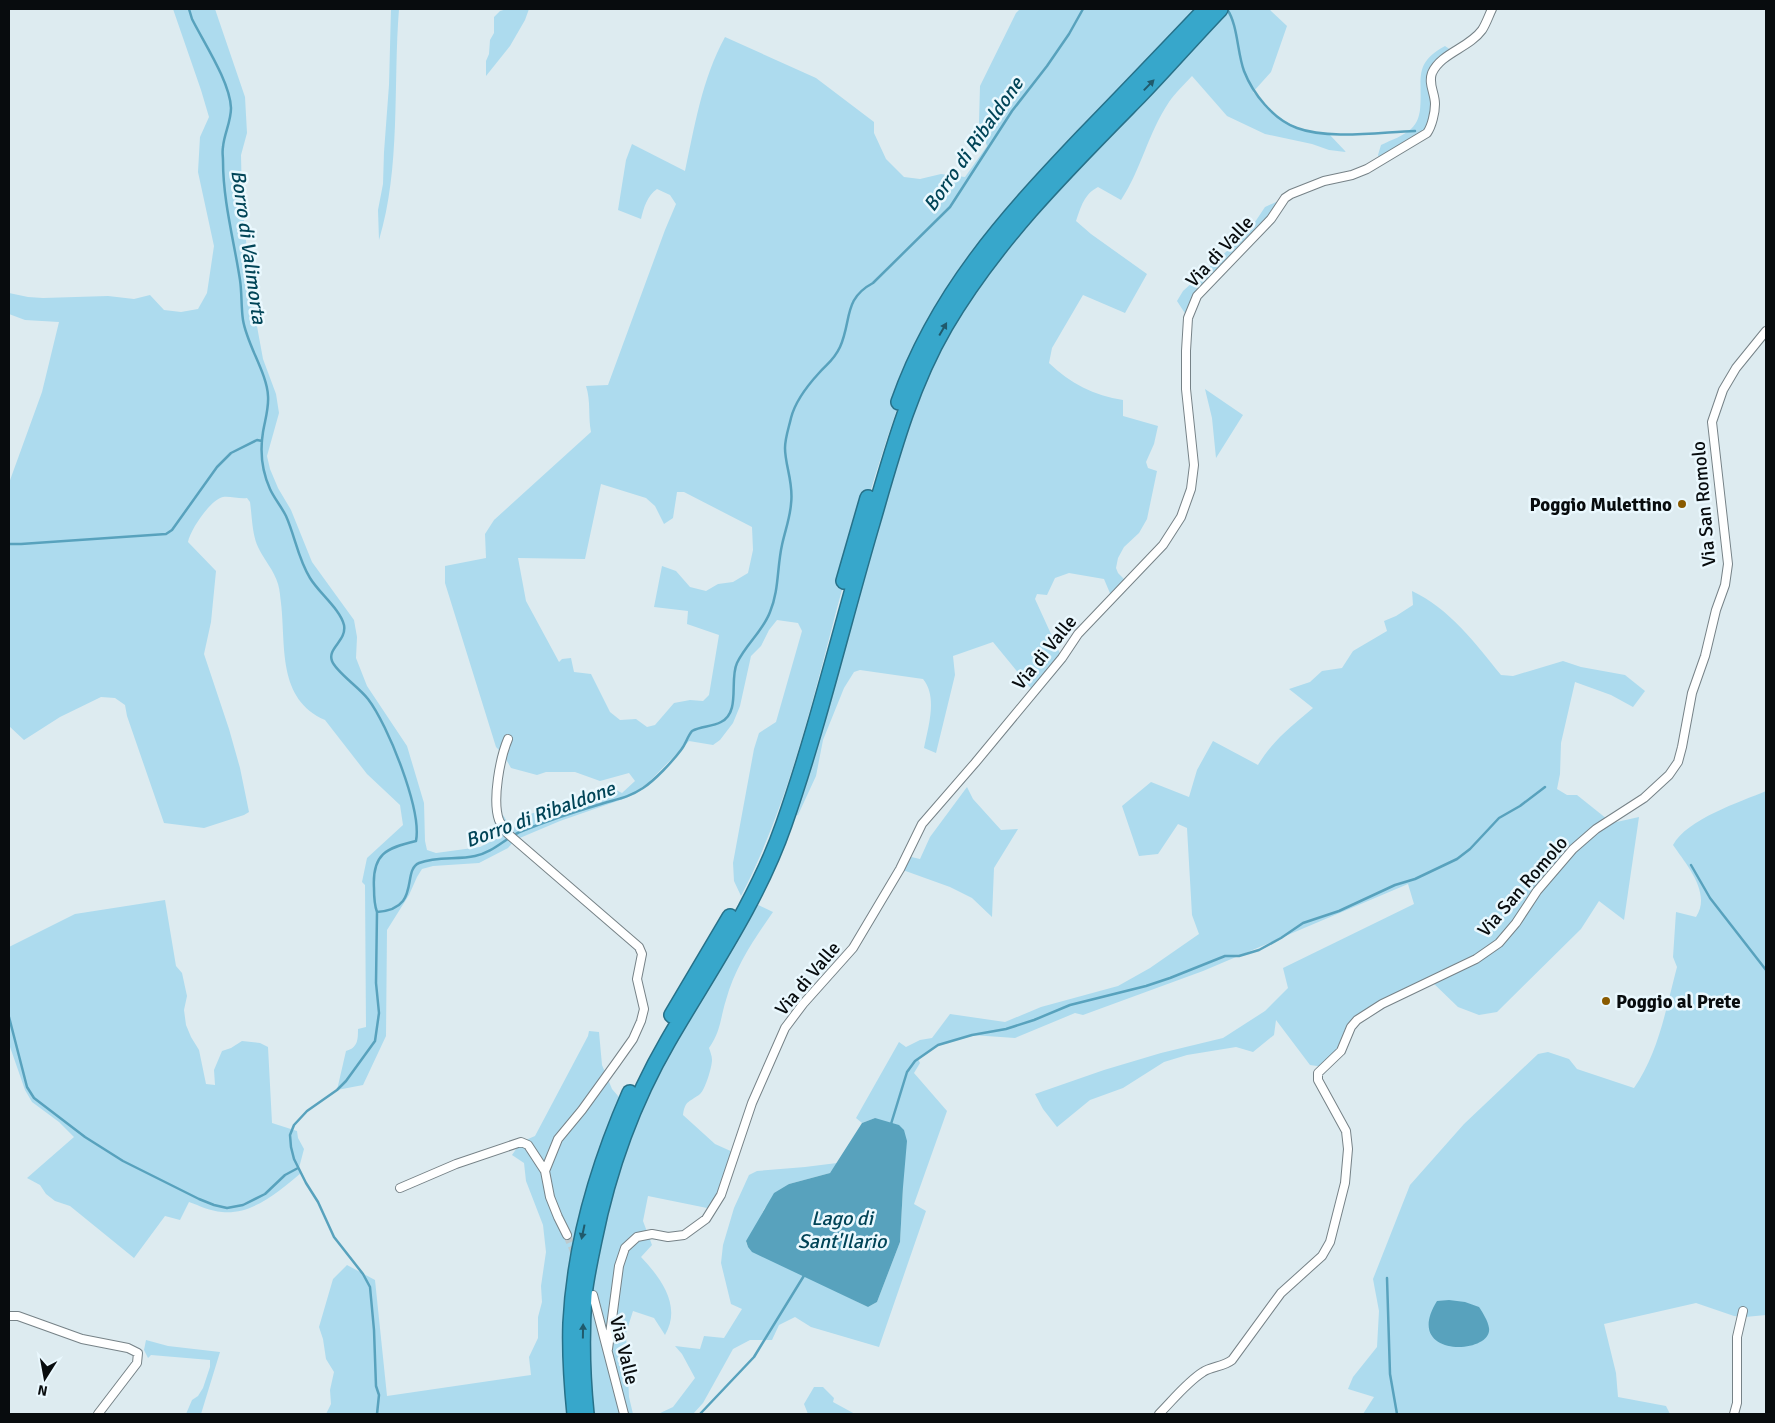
<svg xmlns="http://www.w3.org/2000/svg" width="1775" height="1423" font-family="Signika,sans-serif">
	<rect width="100%" height="100%" fill="#ddebf0"/>
	<path fill="#addbee" fill-rule="evenodd" d="M173 9H215L245 97 247 133 241 155 242 201 252 299 263 359 276 394 279 413 267 456 270 469 278 488 291 510 312 562 354 620 357 637 356 658 367 686 407 746 424 803 425 841 427 850 436 853 480 847 498 838 494 820 503 815 508 823 514 828 526 815 552 808 571 805 616 790 622 793 635 781 629 773 600 781 575 772H546L537 775 511 768 503 754 496 747 445 583V566L486 558 485 534 494 520 591 432C588 417 591 401 586 386L608 385 665 230 676 204 670 195 657 189C647 196 644 207 641 219L618 210 626 160 632 144 685 171C695 125 702 79 725 37L816 78 874 122V133L886 159 904 177 920 179 941 174 965 177 987 146 979 122 980 86 1016 13 1020 9H1206L1152 66 911 369C882 449 858 530 836 612 811 708 787 807 741 896L734 881 733 863 754 749 759 733 776 722 802 631 798 623 777 620 769 630 761 646 751 656 740 706 733 723 720 740 713 745 689 741 648 783 626 798 560 821 515 840 508 848 479 863 433 866 422 869 417 877 409 895 387 930 386 1036 363 1085 337 1090 346 1051C358 1048 358 1039 358 1029L366 1027 365 885 362 882 367 858 403 825 400 805 367 774 325 720C277 699 286 646 281 603 280 597 280 590 278 584 274 570 264 560 258 547 252 534 252 516 250 502L247 498C239 499 230 496 223 497 211 499 190 530 188 542L216 571 211 622 204 654 229 729 240 768 249 812 244 815 204 828 164 823 127 716 125 705 115 698 101 697 60 717 24 740 9 726V483L42 392 59 322 25 320 9 314V293L28 297 43 298 108 296 134 299 150 295 164 310 181 312 198 309 207 293 214 246 198 172 200 137 209 117 201 90ZM601 484 646 498 655 506 664 524 673 518 677 492H684L752 527 753 550 748 573 733 582 718 584 706 591 690 587 676 571 662 566 654 607 688 611 687 624 719 635 709 695 703 701 690 700 674 703 655 725 647 727 636 719 620 720 610 712 591 674 574 672 571 658 562 659 559 662 526 601 518 558 585 559Z
		M391 9H399C393 84 401 168 379 240L378 210 383 184 384 152 389 85Z
		M507 9H529L525 20 510 46 486 76V61L489 54 490 40 494 33V17L500 11Z
		M1220 9H1269L1287 26 1271 72 1253 92C1275 116 1294 133 1329 134L1346 152 1329 150 1312 144 1265 134 1227 116 1192 76C1184 85 1175 93 1169 102 1148 133 1141 170 1121 200L1098 187C1084 194 1081 207 1076 221L1091 234 1147 274 1125 313 1083 295 1052 348 1049 363C1070 383 1094 396 1123 400V416L1158 426 1154 444 1146 462 1148 468 1157 471 1147 519 1139 533 1124 547 1118 558 1116 568 1118 573 1127 582 1112 598 1104 579 1069 573 1055 578 1047 595 1037 594 1035 599 1062 658 1034 692 993 642 953 656 955 675 936 753 924 748C928 727 938 697 923 679L860 670 854 672 844 688 823 740 816 776 798 815 787 817 898 432 976 278Z
		M1445 46 1454 52 1433 72 1435 104 1430 129 1380 161 1378 155 1381 145C1391 140 1404 136 1412 128 1417 123 1419 117 1420 110 1423 79 1412 64 1445 46Z
		M1285 198 1197 296 1188 318 1177 301 1183 291 1249 231 1265 207Z
		M1205 389 1243 415 1216 458 1212 418Z
		M1412 591C1449 608 1476 644 1501 675L1513 676 1563 661 1581 667 1625 675 1645 691 1633 707 1611 695 1575 682 1561 743 1560 774 1557 789 1567 795H1577L1612 823 1639 817 1624 920 1599 901 1581 929 1497 1012 1479 1015 1458 1007 1430 980 1357 1020 1341 1051 1324 1067 1310 1065 1276 1020 1274 1035 1253 1052 1236 1047 1187 1055 1164 1062 1123 1088 1090 1100 1057 1127 1043 1109 1035 1094 1104 1070 1161 1053 1223 1038 1265 1011 1288 988 1283 968 1414 904 1408 884 1203 971 1083 1015 1075 1013 1015 1038 972 1035 953 1040 938 1045 918 1059 920 1063 914 1073 947 1111 914 1204 926 1211 879 1347 811 1327 795 1317 779 1325 772 1340H750L733 1349 703 1403 693 1414H658L673 1407 695 1378 682 1354 675 1346 700 1349 704 1336 724 1338 742 1309 731 1304 721 1263 723 1245 734 1208 749 1175 757 1171 805 1167 837 1163 830 1173 789 1184 764 1209 758 1224 746 1242 748 1247 868 1307 877 1302 900 1242 903 1187 875 1118 862 1123 856 1118 899 1042 906 1047 920 1040 932 1038 950 1014 1005 1022 1041 1007 1118 986 1150 968 1199 934 1192 915 1187 828 1178 824 1158 854 1139 856 1122 806 1151 782 1189 797 1197 770 1213 741 1258 765C1272 741 1293 725 1313 708L1289 689 1310 682 1322 671 1342 668 1353 651 1387 631 1384 621 1396 616 1413 605Z
		M967 787 973 799 1001 830 1018 829 994 868 992 917 972 898 950 887 900 869 907 856 920 859 930 837Z
		M1766 791V1315L1745 1317 1734 1316 1696 1303 1604 1324 1616 1373 1618 1397 1666 1406 1670 1414H1363L1374 1397 1348 1389 1353 1377 1377 1347 1379 1311 1373 1279 1410 1185 1464 1124 1538 1054 1548 1052 1569 1059 1577 1069 1634 1088C1659 1052 1666 1008 1677 967L1673 957 1676 912 1696 917C1712 893 1686 864 1673 845 1687 819 1740 802 1766 791Z
		M165 900 176 966 182 973 187 996 184 1010 186 1025 191 1037 199 1050 206 1084 215 1085 214 1070 222 1051 231 1048 242 1041 260 1043 268 1047 272 1123 297 1131 298 1138 304 1149 299 1168 301 1173C279 1191 253 1215 222 1212 210 1211 200 1206 189 1202L180 1220 165 1216 134 1258 70 1206 55 1201 46 1194 40 1185 27 1178 74 1137 59 1122 32 1102 25 1090 9 1044V947L75 914Z
		M750 901 773 912C754 939 735 967 726 1000 720 1019 721 1031 709 1048 710 1051 712 1056 712 1060 712 1067 705 1090 700 1094 690 1102 685 1100 683 1115L715 1144 735 1153 712 1209 648 1196 643 1221 652 1245 641 1257C661 1278 682 1306 665 1335L654 1318 633 1311 626 1333 629 1397 633 1414H586L583 1327 626 1130Z
		M589 1031 599 1032 602 1065 612 1089 625 1104 600 1168 575 1414H326L331 1404 330 1390 334 1372 326 1359 323 1339 319 1327 333 1279 347 1265 375 1280 387 1396 531 1375 529 1357 538 1338V1317L542 1302 541 1286 546 1252 543 1225 526 1181 524 1163 512 1155 521 1142 535 1136 588 1036Z
		M146 1340 168 1346 220 1352 201 1414H186L192 1400 198 1396 203 1388 210 1367V1360L151 1355 148 1358 144 1350Z
		M814 1387H823L834 1398 833 1402 855 1414H808L804 1404Z"/>
	<path fill="#58a2bd" d="M875 1118 899 1125 904 1130 907 1141 903 1187 900 1242 877 1302 868 1307 752 1252 748 1247 746 1241 774 1193 789 1184 830 1173 862 1123Z
		M1449 1300 1465 1302 1479 1307C1483 1313 1488 1321 1489 1328 1493 1355 1401 1359 1437 1301Z"/>
	<g fill="none" stroke-linecap="round" stroke-linejoin="round">
		<path stroke="#58a2bd" stroke-width="2.5" d="M189 9 192 19C204 43 230 82 231 108 231 122 224 134 223 147 222 152 223 156 223 161 223 201 234 241 240 280 242 293 241 307 243 320 247 345 267 373 268 396 269 408 265 420 263 432 260 450 262 471 270 489 274 498 281 506 286 516 295 536 298 559 310 578 319 593 340 609 344 625 347 641 327 648 332 661 336 672 359 687 368 699 388 725 422 810 416 841 386 848 372 854 374 888 374 896 374 904 377 912L376 983 379 1013 375 1041 346 1081 337 1090 307 1111 294 1125 290 1135 291 1147 294 1159 306 1183 318 1202 334 1237 363 1274 370 1287 374 1330 376 1386 379 1395 377 1414
			M1227 9C1238 25 1237 52 1244 71 1253 94 1273 119 1297 128 1329 140 1381 132 1415 131
			M9 544H21L166 534 172 530 217 467 231 453 257 440 262 441
			M1691 865 1710 898 1766 970
			M377 912C422 909 401 871 419 863 437 856 457 860 475 856 494 852 505 838 522 831 547 821 574 812 601 804 617 799 628 798 643 788 655 780 672 762 681 750 686 744 687 737 692 731 701 726 712 727 721 722 741 712 729 680 737 663 746 644 763 631 770 612 779 591 777 567 782 545 785 531 790 518 791 504 794 483 785 466 785 448 785 438 789 427 791 418 795 402 808 385 819 373 828 363 834 360 840 347 852 320 843 299 873 283L950 207 1012 111 1047 66 1069 34 1083 9
			M9 1017 27 1087 34 1098 85 1137 123 1161 199 1199 214 1205 227 1208 243 1205 265 1194 285 1175 298 1168
			M891 1124 907 1072 915 1061 938 1045 972 1035 1006 1029 1034 1020 1070 1005 1146 986 1170 978 1225 956H1239L1259 950 1281 938 1303 923 1339 911 1395 885 1415 879 1457 859 1470 849 1499 818 1520 806 1545 787
			M1387 1278 1390 1374 1397 1414
			M700 1414 754 1357 805 1274"/>
		<path stroke="#bdcace" stroke-width="8" stroke-dasharray="8 4" stroke-linecap="butt" d="M567 1235 576 1256"/>
		<defs>
			<path id="street" d="M508 739C500 758 492 800 499 820 501 825 505 829 507 833L639 947 642 954 637 979 644 1009 641 1021 633 1039 616 1063 582 1110 558 1139 545 1171 550 1197 558 1217 567 1235
				M400 1188 456 1164 521 1142 528 1145 545 1171
				M593 1295 624 1414
				M9 1316H18L82 1339 128 1348 138 1353 137 1363 98 1414
				M608 1349 619 1266 625 1248 637 1237 652 1234 668 1237 684 1235 706 1219 721 1195 752 1103 785 1028 803 1004 853 948 900 869 922 824 975 763 1062 658 1078 634 1163 545 1181 517 1191 489 1194 465 1186 389V351L1188 318 1197 296 1271 219 1285 198 1291 194 1324 181 1352 175 1367 169 1427 133C1432 126 1435 112 1435 104 1435 93 1428 84 1432 73 1441 53 1469 48 1482 30 1486 24 1489 15 1492 9
				M1159 1414C1172 1401 1187 1382 1203 1372 1212 1366 1223 1367 1232 1360L1281 1293 1322 1256 1330 1242 1345 1183 1348 1149 1346 1131 1318 1080V1073L1341 1051 1351 1027 1357 1020 1382 1004 1476 959 1499 943 1516 923 1537 891 1573 849 1596 829 1644 798 1669 775 1678 762 1682 747 1692 693 1705 656 1716 610 1725 585 1728 564 1712 422 1723 390 1736 368 1766 331
				M1734 1414 1737 1403V1337L1743 1311"/>
			<path id="highway" d="M899 402C937 294 1005 219 1083 137 1124 95 1165 52 1206 9
				M844 581 868 498
				M672 1015 730 917
				M575 1414C572 1384 570 1354 571 1323 575 1243 598 1166 630 1093
				M586 1414C582 1375 581 1335 584 1295 586 1277 590 1259 594 1240 608 1170 632 1103 668 1041 709 970 757 902 784 824 819 724 843 620 873 519 892 453 910 386 945 326 996 239 1069 167 1139 96 1167 67 1193 37 1220 9"/>
		</defs>
		<use href="#street" stroke="#768287" stroke-width="10"/>
		<use href="#highway" stroke="#277189" stroke-width="18"/>
		<use href="#street" stroke="#fff" stroke-width="8"/>
		<use href="#highway" stroke="#37a7cb" stroke-width="15"/>
	</g>
	<defs><path id="oneway-solid" d="M-6-.8H1V-3.2L6.5 0L1 3.2V.8H-6Z" transform="scale(1.25)"/></defs>
	<g fill="#205a6c">
		<use href="#oneway-solid" transform="translate(1149 85) rotate(-46)"/>
		<use href="#oneway-solid" transform="translate(943 329) rotate(-60)"/>
		<use href="#oneway-solid" transform="translate(583 1232) rotate(102)"/>
		<use href="#oneway-solid" transform="translate(583 1331) rotate(-89)"/>
	</g>
	<g fill="#895a00" stroke="#eaf8fe" stroke-width="2">
		<circle cx="1682" cy="504" r="5"/>
		<circle cx="1606" cy="1001" r="5"/>
	</g>
	<g text-anchor="middle" stroke-width="5" stroke-linejoin="round" paint-order="stroke">
		<g font-size="19" fill="#080c0e" stroke="#eaf8fe">
			<text transform="translate(1219 251) rotate(-47)" y="7">Via di Valle</text>
			<text transform="translate(1703 504) rotate(-95)" y="7">Via San Romolo</text>
			<text transform="translate(1044 652) rotate(-51)" y="7">Via di Valle</text>
			<text transform="translate(1522 886) rotate(-49)" y="7">Via San Romolo</text>
			<text transform="translate(807 978) rotate(-50)" y="7">Via di Valle</text>
			<text transform="translate(625 1350) rotate(76)" y="7">Via Valle</text>
		</g>
		<g font-size="19" font-weight="bold" fill="#080c0e" stroke="#eaf8fe" text-anchor="end">
			<text x="1672" y="511">Poggio Mulettino</text>
			<text x="1616" y="1008" text-anchor="start">Poggio al Prete</text>
		</g>
		<g font-size="20" font-style="italic" fill="#004457" stroke="#eaf8fe">
			<text transform="translate(973 144) rotate(-55)" y="7">Borro di Ribaldone</text>
			<text transform="translate(249 247) rotate(82)" y="7">Borro di Valimorta</text>
			<text transform="translate(540 814) rotate(-20)" y="7">Borro di Ribaldone</text>
			<text x="842" y="1225">Lago di<tspan x="842" dy="23">Sant'Ilario</tspan></text>
		</g>
	</g>
	<rect width="1775" height="1423" fill="none" stroke="#080c0e" stroke-width="20"/>
	<g transform="translate(45 1378) rotate(191)" stroke="#eaf8fe" stroke-width="4" paint-order="stroke">
	<path d="M0-4L9 19L0 12L-9 19Z" fill="#080c0e"/>
	<text y="-8" font-size="14" font-weight="bold" text-anchor="middle" fill="#080c0e">N</text>
	</g>
</svg>
